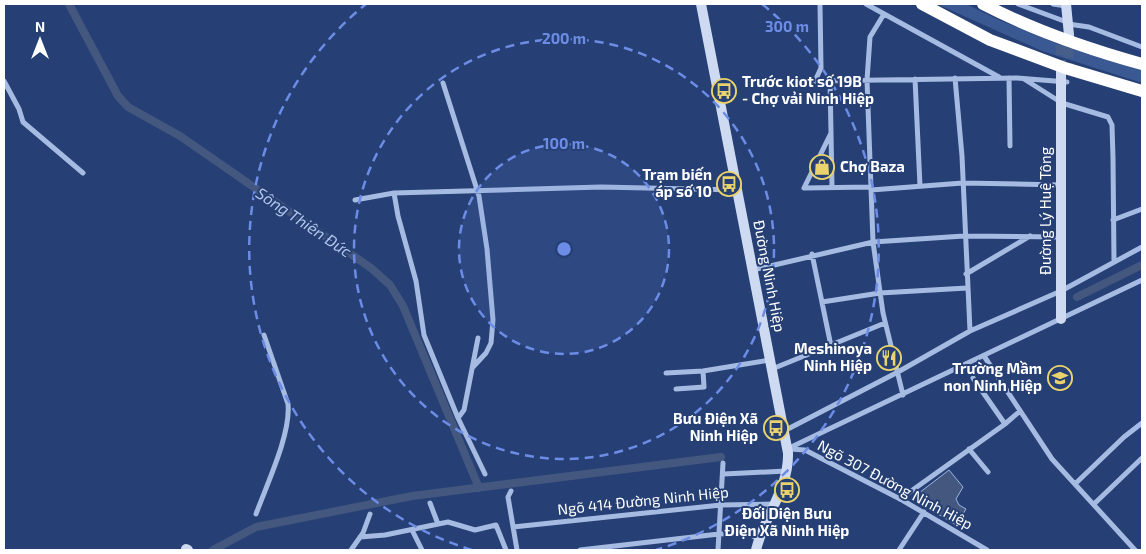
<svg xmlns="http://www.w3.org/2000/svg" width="1146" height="554" font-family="'Exo 2',sans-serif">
	<rect width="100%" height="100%" fill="#264075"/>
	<path fill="#3a5892" d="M937 4H966L999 20 1058 44 1142 70V83L1042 51Z"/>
	<path fill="#44587f" stroke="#9bb4e2" d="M949 470 963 487 956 499 959 505 966 509 956 525 923 505 918 499 919 493Z"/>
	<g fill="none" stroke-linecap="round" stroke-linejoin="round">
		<path stroke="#44587f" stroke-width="8" d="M69 4 118 96 128 107 180 136 371 268 390 285 403 306 479 488
			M1077 297 1142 265
			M213 550 256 527 412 496 721 457"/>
		<path stroke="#475d8a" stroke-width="10" stroke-dasharray="10 5" stroke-linecap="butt" d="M1061 70V33
			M1068 73 1069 35"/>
		<path stroke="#a6bbe2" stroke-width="5" d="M820 4 821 68 815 81 1017 78 1067 82
			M866 4 999 77
			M1018 4 1064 21
			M1053 4 1066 6
			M884 14 870 37 867 80 873 242 883 313 903 395
			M1068 24 1089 27 1142 47
			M955 78 962 156 970 331
			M1009 78 1010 146
			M915 79 920 186
			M1024 79 1062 103 1108 117 1112 125 1113 158 1114 261
			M830 80 831 133
			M4 81 19 109 23 122 83 173
			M443 83 479 196 487 249 493 320 491 343 486 353 473 367
			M832 187 831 133 804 188 871 187
			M871 190 963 183 1062 185
			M394 193 398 216 416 281 424 335 458 418 485 474
			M355 200 394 193 601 187 737 190
			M1113 220 1142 209
			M812 254 831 346
			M753 270 873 242 964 236 1061 237
			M966 274 1030 236
			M822 302 880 293 967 288
			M984 356 1052 459 1135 550
			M772 369 885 323
			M666 373 703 371
			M973 378 1005 424 1020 411
			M676 389 704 387 703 371 770 360
			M458 418 464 410 478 338
			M784 431 898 372 970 331 1061 291 1142 247
			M787 449 1142 280
			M790 449 805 450 902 500 987 550
			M969 449 988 472
			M724 474 786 471
			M1075 484 1124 437 1142 423
			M511 491 508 497 517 550
			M900 499 1005 424
			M430 503 438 524
			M1094 504 1142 458
			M256 514C267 484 291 434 288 404L264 335
			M513 527 721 505 774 504
			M412 530 422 550
			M360 537 385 535 448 522 475 530 496 525 506 550
			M351 550 363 533 370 514
			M580 550 719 534 748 533 758 539
			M718 550 723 463
			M899 550 924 512"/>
		<path stroke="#cedaf2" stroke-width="10" d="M701 4 788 453C789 489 764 516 756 550
			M1066 4 1069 35
			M1061 70V319
			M186 549 188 550"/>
		<path stroke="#fff" stroke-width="12" d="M922 4 990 40 1065 68 1142 91
			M983 4C1033 30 1088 49 1142 64"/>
	</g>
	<circle cx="564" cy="249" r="105" fill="#6c8ce6" fill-opacity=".12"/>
	<g fill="none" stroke="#6c8ce6" stroke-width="2.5" stroke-dasharray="9 6">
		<circle cx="564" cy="249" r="105"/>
		<circle cx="564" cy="249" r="210"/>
		<path d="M472 550A315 315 0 0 1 366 4M762 4A315 315 0 0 1 656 550"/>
	</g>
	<defs>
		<symbol id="bus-ring" viewBox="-11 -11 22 22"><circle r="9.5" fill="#264075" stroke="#ead36c" stroke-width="1.5"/><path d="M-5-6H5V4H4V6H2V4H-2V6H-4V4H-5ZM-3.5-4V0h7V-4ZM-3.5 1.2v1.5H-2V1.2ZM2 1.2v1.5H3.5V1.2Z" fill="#ead36c"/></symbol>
		<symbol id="shop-ring" viewBox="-11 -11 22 22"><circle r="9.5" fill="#264075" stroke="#ead36c" stroke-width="1.5"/><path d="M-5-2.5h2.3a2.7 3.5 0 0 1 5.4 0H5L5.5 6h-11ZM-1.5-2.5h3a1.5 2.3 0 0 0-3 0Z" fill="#ead36c"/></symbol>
		<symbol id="restaurant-ring" viewBox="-11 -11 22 22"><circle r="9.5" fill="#264075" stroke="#ead36c" stroke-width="1.5"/><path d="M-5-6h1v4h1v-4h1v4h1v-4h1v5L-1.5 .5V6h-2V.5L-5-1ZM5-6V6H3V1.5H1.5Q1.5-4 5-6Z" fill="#ead36c"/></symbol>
		<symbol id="school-ring" viewBox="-11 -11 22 22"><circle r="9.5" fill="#264075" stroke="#ead36c" stroke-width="1.5"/><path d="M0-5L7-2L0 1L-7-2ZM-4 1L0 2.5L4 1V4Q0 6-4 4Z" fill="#ead36c"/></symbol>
	</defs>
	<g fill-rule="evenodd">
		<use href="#bus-ring" x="710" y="77" width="28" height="28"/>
		<use href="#shop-ring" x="808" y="153" width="28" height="28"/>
		<use href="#bus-ring" x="715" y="170" width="28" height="28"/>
		<use href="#restaurant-ring" x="875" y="344" width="28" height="28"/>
		<use href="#school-ring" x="1046" y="364" width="28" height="28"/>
		<use href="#bus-ring" x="762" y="414" width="28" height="28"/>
		<use href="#bus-ring" x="773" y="476" width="28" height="28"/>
	</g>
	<g text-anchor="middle" stroke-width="4" stroke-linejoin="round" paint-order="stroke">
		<g font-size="15" font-weight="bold" fill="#fff" stroke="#264075" text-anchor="end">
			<text x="742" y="87" text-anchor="start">Trước kiot số 19B<tspan x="742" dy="17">- Chợ vải Ninh Hiệp</tspan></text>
			<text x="840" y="172" text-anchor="start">Chợ Baza</text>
			<text x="712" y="180">Trạm biến<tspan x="712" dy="17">áp số 10</tspan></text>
			<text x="872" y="354">Meshinoya<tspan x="872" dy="17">Ninh Hiệp</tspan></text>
			<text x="1042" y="374">Trường Mầm<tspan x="1042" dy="17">non Ninh Hiệp</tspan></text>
			<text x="758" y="424">Bưu Điện Xã<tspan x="758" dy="17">Ninh Hiệp</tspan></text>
			<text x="787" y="519" text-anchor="middle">Đối Diện Bưu<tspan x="787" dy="17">Điện Xã Ninh Hiệp</tspan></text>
		</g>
		<g font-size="15" fill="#fff" stroke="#264075">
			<text transform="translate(1046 211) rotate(-90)" y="5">Đường Lý Huệ Tông</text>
			<text transform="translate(769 276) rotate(79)" y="5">Đường Ninh Hiệp</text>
			<text transform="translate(895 485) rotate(28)" y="5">Ngõ 307 Đường Ninh Hiệp</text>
			<text transform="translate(643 501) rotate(-6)" y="5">Ngõ 414 Đường Ninh Hiệp</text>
		</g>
		<g font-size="16" font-style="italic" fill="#b1c5ea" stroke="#264075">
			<text transform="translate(304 222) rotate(34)" y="6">Sông Thiên Đức</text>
		</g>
	</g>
	<circle cx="564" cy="249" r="8" fill="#6c8ce6" stroke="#264075" stroke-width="2.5"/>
	<g font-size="15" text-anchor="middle" font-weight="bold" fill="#6c8ce6" stroke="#264075" stroke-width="4" stroke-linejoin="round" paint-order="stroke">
		<text x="787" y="32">300 m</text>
		<text x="564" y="44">200 m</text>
		<text x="564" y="149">100 m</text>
	</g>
	<rect width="1146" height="554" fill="none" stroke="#ffffff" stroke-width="10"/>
	<g transform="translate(40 40)" stroke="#264075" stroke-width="4" paint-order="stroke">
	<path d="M0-4L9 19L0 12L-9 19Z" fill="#ffffff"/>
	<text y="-8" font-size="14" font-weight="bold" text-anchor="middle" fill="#ffffff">N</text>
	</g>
</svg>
